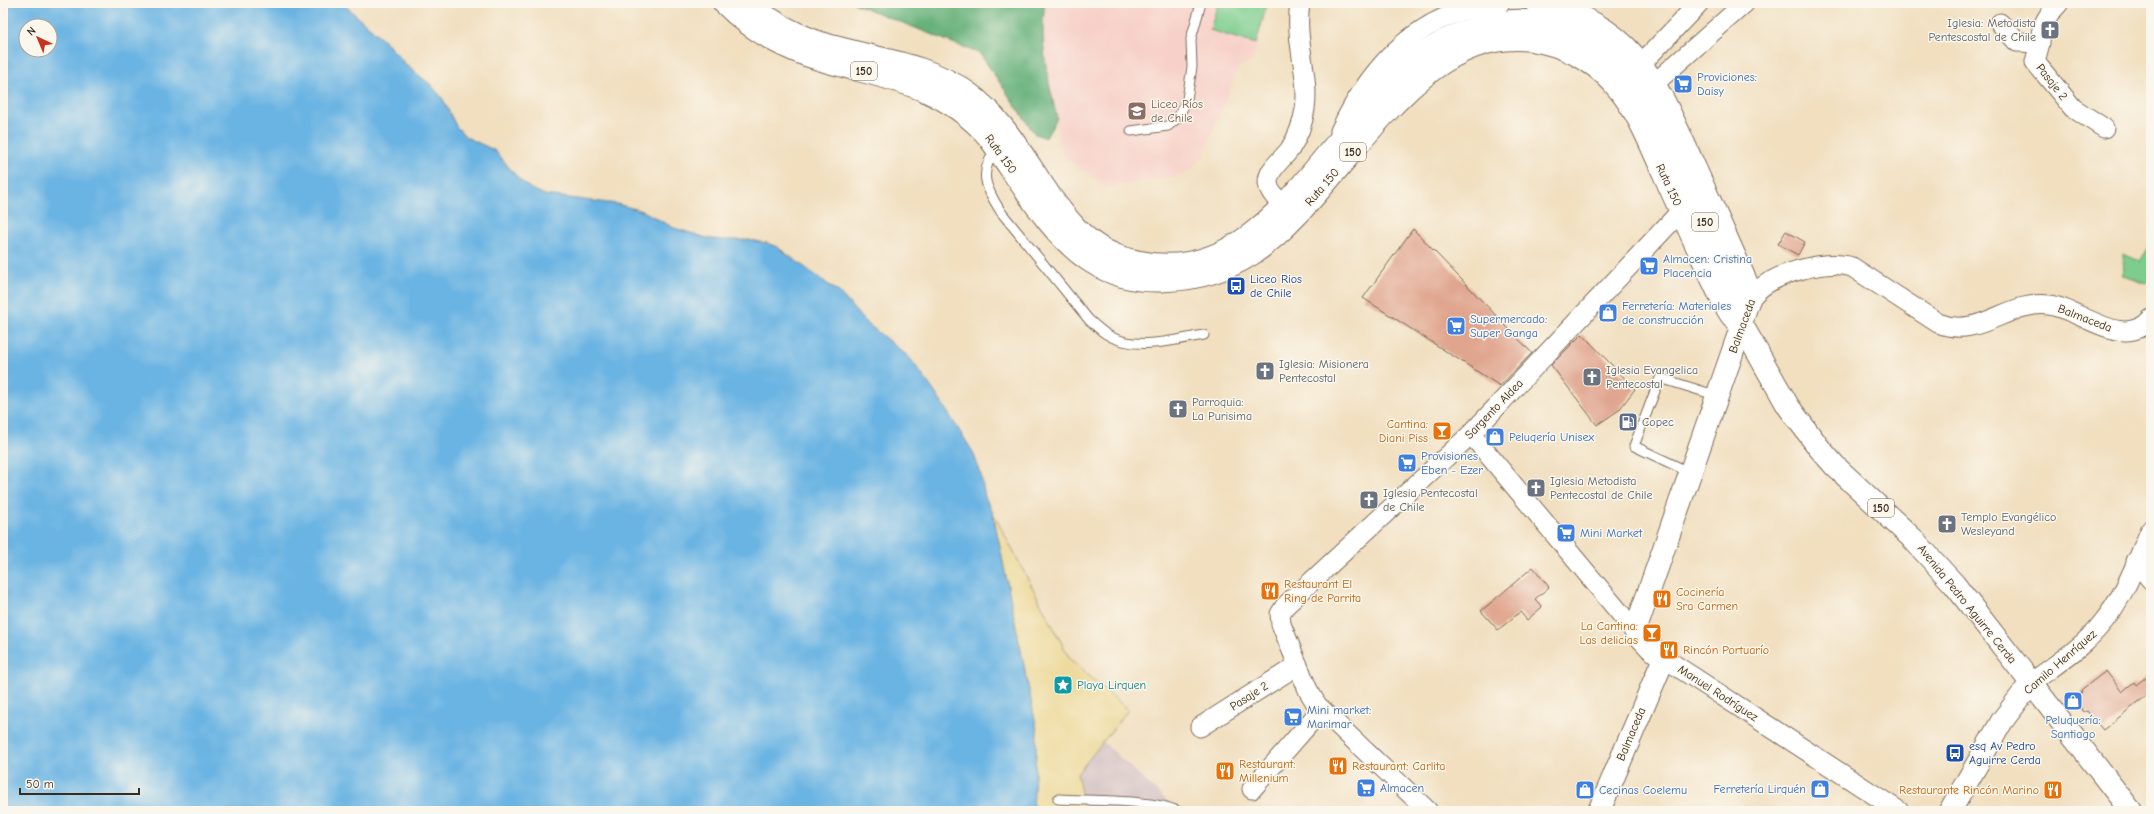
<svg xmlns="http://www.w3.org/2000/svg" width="2154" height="814" font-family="'Comic Neue',sans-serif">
	<rect width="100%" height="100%" fill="#fbf7ec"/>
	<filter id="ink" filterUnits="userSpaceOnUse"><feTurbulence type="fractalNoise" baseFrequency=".025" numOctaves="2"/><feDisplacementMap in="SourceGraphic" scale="8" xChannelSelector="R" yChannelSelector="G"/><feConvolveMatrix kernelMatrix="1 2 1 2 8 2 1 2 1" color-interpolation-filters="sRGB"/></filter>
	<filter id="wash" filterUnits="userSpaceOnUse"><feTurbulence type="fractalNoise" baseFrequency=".012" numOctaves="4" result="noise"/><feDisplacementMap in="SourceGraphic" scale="16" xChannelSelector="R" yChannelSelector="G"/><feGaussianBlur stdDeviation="0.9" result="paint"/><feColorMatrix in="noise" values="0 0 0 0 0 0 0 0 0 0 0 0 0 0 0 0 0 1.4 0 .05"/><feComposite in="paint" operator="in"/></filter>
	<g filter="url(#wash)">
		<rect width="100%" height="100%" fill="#f1dfc0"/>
		<path fill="#f7d1c9" d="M1043 3H1269L1253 61 1239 66 1202 158 1182 176 1106 187 1063 155 1044 67Z"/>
		<path fill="#d2bfc1" d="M993 513 1077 718 1178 811H1033L1037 730Z"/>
		<path fill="#7ccd8e" stroke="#5c7c56" d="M1218 3H1267L1256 44 1210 30Z
			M2151 244V279L2147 284 2124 276 2123 254 2140 261Z"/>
		<path fill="#65b079" stroke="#506d4c" d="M853 3H1045C1039 43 1048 80 1057 118L1046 138 1035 134 980 54Z"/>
		<path fill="#eeda9e" stroke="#94825e" d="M993 513 1070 659 1128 710 1077 774 1085 811H1033L1037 730Z"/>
		<path fill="#6bb4e3" stroke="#536f80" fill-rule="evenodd" d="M3 3H342L385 41 407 66 430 84 443 99 456 126 466 137 494 150 519 179 531 189 545 195 617 204 643 211 674 228 707 238 720 240H749L767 243 777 247 840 293 864 321 909 357 934 391 973 452 980 471 985 497 993 513 1037 730 1033 811H3ZM26 26H50V50H26Z"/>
		<g id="blocks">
			<path fill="#e0a58e" d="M1413 229 1532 353 1500 386 1363 298Z
				M1786 231 1805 242 1798 255 1778 244Z
				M1582 334 1635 389 1619 410 1597 425 1551 365Z
				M1533 567 1549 587 1535 599 1542 607 1527 620 1520 612 1498 630 1481 611Z
				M2106 671 2122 692 2134 682 2136 685 2151 673V692L2103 730 2087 711 2084 713 2073 700 2082 692 2081 690Z"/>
		</g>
	</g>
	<g filter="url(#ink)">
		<use href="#blocks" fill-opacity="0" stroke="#7b6957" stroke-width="1"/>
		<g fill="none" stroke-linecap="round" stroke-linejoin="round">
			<defs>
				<path id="lane" d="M1131 131 1168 126 1178 118 1187 99 1192 67 1191 39 1201 3
					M997 149C977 172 986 188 1001 212L1089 320C1094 324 1100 330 1106 334 1134 352 1174 340 1204 335
					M1691 473 1634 446 1660 378 1718 396
					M1058 799C1087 801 1154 799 1177 811"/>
				<path id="street" d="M1534 3C1636 17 1660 87 1697 169 1716 211 1735 252 1753 294
					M2000 23 2017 42 2040 43 2035 62 2073 108 2104 128
					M2040 43C2040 27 2048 14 2059 3
					M1643 62 1699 3
					M1656 82 1745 3
					M1340 131C1372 63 1422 11 1500 3
					M1293 214C1285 206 1268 195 1268 182 1268 169 1283 159 1290 149 1297 138 1303 123 1305 109 1310 76 1294 41 1300 3
					M1742 325C1746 316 1748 299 1755 293 1774 273 1826 259 1852 267L1938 323C1980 340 2007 300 2049 305 2081 309 2123 351 2151 319
					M1471 434 1635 631
					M2136 561 2151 580
					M1664 658 1899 811
					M2031 683C2056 664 2084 647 2103 622 2125 596 2137 560 2151 529
					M1200 727 1298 665
					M1252 789 1321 710
					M1428 811 1317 705 1308 690 1281 624 1280 614 1285 606 1471 434 1681 211"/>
				<path id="secondary" d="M1599 811 1664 658 1650 647 1635 631 1742 325
					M1950 811 2002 721 2031 683"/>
				<path id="primary" d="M724 3C747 26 776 44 806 55 875 79 934 77 987 135 1017 175 1050 237 1093 263 1115 277 1142 282 1168 280 1197 279 1227 270 1252 254 1343 195 1416 13 1542 42 1573 49 1601 66 1620 91 1640 116 1651 146 1664 174 1683 217 1703 260 1723 302L1731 315 1742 325 1788 406 1820 449 1835 466 1912 538 1954 584 2131 811
					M747 3C768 19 790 32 815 41 865 58 924 61 968 93 1016 128 1035 185 1076 228 1093 246 1116 258 1140 262 1226 280 1281 211 1329 152 1352 126 1374 99 1397 74 1481 0 1575 0 1644 93L1738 291 1742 325"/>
			</defs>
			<use href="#lane" stroke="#7b6957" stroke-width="11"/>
			<use href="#street" stroke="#7b6957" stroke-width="21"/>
			<use href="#secondary" stroke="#7b6957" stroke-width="24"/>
			<use href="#primary" stroke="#7b6957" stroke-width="24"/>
			<use href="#lane" stroke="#fff" stroke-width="9"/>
			<use href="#street" stroke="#fff" stroke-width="19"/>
			<use href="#secondary" stroke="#fff" stroke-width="22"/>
			<use href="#primary" stroke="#fff" stroke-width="22"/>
		</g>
	</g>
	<defs>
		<symbol id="church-square" viewBox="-11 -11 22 22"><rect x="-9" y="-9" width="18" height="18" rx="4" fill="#6b7280" stroke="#fbf7ec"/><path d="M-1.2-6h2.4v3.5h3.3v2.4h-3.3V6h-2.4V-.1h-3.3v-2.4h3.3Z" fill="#fff"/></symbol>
		<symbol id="supermarket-square" viewBox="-11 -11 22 22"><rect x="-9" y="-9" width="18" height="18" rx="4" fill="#3f7fe0" stroke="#fbf7ec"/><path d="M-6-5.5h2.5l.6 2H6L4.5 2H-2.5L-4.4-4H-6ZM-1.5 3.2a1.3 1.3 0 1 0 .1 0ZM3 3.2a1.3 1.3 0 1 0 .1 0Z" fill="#fff"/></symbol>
		<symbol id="school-square" viewBox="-11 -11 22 22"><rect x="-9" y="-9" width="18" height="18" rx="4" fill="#8d6e63" stroke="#fbf7ec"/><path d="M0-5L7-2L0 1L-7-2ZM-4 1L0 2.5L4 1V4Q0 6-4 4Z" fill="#fff"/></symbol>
		<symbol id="bus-square" viewBox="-11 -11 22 22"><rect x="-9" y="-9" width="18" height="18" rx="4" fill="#1a4fb4" stroke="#fbf7ec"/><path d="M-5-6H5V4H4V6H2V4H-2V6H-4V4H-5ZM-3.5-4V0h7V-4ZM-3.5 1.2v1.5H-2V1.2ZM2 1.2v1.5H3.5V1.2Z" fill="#fff"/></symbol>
		<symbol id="shop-square" viewBox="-11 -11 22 22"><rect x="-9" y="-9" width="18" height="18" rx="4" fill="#3f7fe0" stroke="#fbf7ec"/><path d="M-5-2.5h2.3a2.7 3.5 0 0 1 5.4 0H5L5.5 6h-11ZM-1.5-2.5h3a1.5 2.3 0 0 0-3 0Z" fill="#fff"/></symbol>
		<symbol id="fuel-square" viewBox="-11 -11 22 22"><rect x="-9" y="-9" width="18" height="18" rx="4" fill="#5c6f8a" stroke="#fbf7ec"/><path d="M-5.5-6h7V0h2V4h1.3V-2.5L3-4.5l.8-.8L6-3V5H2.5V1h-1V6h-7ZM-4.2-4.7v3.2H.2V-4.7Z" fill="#fff"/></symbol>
		<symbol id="bar-square" viewBox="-11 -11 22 22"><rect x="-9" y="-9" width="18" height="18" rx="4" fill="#e8710a" stroke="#fbf7ec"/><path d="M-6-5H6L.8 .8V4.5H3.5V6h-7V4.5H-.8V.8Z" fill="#fff"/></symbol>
		<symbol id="restaurant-square" viewBox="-11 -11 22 22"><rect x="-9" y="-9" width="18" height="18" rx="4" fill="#e8710a" stroke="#fbf7ec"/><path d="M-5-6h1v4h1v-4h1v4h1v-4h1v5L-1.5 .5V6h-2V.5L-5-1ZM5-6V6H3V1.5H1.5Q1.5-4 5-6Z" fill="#fff"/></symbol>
		<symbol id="sight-square" viewBox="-11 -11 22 22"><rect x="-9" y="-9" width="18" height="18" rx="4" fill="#0f9aa8" stroke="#fbf7ec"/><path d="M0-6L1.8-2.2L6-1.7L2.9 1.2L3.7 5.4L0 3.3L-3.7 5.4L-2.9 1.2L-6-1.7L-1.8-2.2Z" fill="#fff"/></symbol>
	</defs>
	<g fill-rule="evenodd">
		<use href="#church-square" x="2039" y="19" width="22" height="22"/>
		<use href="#supermarket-square" x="1672" y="73" width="22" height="22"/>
		<use href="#school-square" x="1126" y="100" width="22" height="22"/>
		<use href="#supermarket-square" x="1638" y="255" width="22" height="22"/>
		<use href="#bus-square" x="1225" y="275" width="22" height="22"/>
		<use href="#shop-square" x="1597" y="302" width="22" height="22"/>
		<use href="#supermarket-square" x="1445" y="315" width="22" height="22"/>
		<use href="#church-square" x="1254" y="360" width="22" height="22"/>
		<use href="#church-square" x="1581" y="366" width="22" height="22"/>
		<use href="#church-square" x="1167" y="398" width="22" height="22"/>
		<use href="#fuel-square" x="1617" y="411" width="22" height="22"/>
		<use href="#bar-square" x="1431" y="420" width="22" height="22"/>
		<use href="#shop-square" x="1484" y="426" width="22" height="22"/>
		<use href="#supermarket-square" x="1396" y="452" width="22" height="22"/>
		<use href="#church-square" x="1525" y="477" width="22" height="22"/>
		<use href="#church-square" x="1358" y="489" width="22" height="22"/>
		<use href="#church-square" x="1936" y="513" width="22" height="22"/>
		<use href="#supermarket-square" x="1555" y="522" width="22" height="22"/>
		<use href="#restaurant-square" x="1259" y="580" width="22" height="22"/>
		<use href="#restaurant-square" x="1651" y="588" width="22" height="22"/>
		<use href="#bar-square" x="1641" y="622" width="22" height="22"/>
		<use href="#restaurant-square" x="1658" y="639" width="22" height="22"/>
		<use href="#sight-square" x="1052" y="674" width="22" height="22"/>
		<use href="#shop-square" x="2062" y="690" width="22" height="22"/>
		<use href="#supermarket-square" x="1282" y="706" width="22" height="22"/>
		<use href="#bus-square" x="1944" y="742" width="22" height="22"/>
		<use href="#restaurant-square" x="1327" y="755" width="22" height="22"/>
		<use href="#restaurant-square" x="1214" y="760" width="22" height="22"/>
		<use href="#supermarket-square" x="1355" y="777" width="22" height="22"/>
		<use href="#shop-square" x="1809" y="778" width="22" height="22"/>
		<use href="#shop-square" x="1574" y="779" width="22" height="22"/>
		<use href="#restaurant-square" x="2042" y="779" width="22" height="22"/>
	</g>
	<g text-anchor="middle" stroke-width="3" stroke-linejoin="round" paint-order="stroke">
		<g fill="#fbf7ec" stroke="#75685c" stroke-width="1">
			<rect x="851" y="62" width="26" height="18" rx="3"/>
			<rect x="1340" y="143" width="26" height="18" rx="3"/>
			<rect x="1692" y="213" width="26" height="18" rx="3"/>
			<rect x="1868" y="499" width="26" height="18" rx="3"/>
		</g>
		<g font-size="11" font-weight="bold" fill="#3b2a1e">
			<text x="864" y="75">150</text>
			<text x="1353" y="156">150</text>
			<text x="1705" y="226">150</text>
			<text x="1881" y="512">150</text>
		</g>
		<g font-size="12" fill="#5b616d" stroke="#fbf7ec" text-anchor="start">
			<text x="2036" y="27" text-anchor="end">Iglesia: Metodista<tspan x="2036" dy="14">Pentescostal de Chile</tspan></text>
			<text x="1279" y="368">Iglesia: Misionera<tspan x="1279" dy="14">Pentecostal</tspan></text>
			<text x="1606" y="374">Iglesia Evangelica<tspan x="1606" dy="14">Pentecostal</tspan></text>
			<text x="1192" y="406">Parroquia:<tspan x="1192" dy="14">La Purisima</tspan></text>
			<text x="1550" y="485">Iglesia Metodista<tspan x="1550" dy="14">Pentecostal de Chile</tspan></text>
			<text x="1383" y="497">Iglesia Pentecostal<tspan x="1383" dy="14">de Chile</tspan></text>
			<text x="1961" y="521">Templo Evangélico<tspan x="1961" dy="14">Wesleyand</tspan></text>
		</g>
		<g font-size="12" fill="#366cbe" stroke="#fbf7ec" text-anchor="start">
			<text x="1697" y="81">Proviciones:<tspan x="1697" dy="14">Daisy</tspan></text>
			<text x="1663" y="263">Almacen: Cristina<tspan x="1663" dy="14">Placencia</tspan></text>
			<text x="1622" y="310">Ferretería: Materiales<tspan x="1622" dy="14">de construcción</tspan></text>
			<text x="1470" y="323">Supermercado:<tspan x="1470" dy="14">Super Ganga</tspan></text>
			<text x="1509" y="441">Peluqería Unisex</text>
			<text x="1421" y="460">Provisiones<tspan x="1421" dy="14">Eben - Ezer</tspan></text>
			<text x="1580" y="537">Mini Market</text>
			<text x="1307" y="714">Mini market:<tspan x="1307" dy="14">Marimar</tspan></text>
			<text x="2073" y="724" text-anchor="middle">Peluquería:<tspan x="2073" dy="14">Santiago</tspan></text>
			<text x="1380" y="792">Almacen</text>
			<text x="1806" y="793" text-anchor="end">Ferretería Lirquén</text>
			<text x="1599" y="794">Cecinas Coelemu</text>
		</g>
		<g font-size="12" fill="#3b2a1e" stroke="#fbf7ec">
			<text transform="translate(2052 82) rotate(52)" y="4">Pasaje 2</text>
			<text transform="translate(1001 154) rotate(54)" y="4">Ruta 150</text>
			<text transform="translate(1669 185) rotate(65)" y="4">Ruta 150</text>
			<text transform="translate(1322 187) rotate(-49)" y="4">Ruta 150</text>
			<text transform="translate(2085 318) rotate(21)" y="4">Balmaceda</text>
			<text transform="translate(1742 326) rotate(-70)" y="4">Balmaceda</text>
			<text transform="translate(1494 409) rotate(-46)" y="4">Sargento Aldea</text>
			<text transform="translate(1967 604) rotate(51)" y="4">Avenida Pedro Aguirre Cerda</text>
			<text transform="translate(2060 662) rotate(-41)" y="4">Camilo Henríquez</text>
			<text transform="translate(1718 693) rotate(33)" y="4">Manuel Rodríguez</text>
			<text transform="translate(1249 696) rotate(-33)" y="4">Pasaje 2</text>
			<text transform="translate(1631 734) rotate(-67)" y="4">Balmaceda</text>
		</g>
		<g font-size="12" fill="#785e54" stroke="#fbf7ec" text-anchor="start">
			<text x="1151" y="108">Liceo Ríos<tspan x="1151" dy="14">de Chile</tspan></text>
		</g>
		<g font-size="12" fill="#164399" stroke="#fbf7ec" text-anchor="start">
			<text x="1250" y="283">Liceo Rios<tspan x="1250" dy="14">de Chile</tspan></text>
			<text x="1969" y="750">esq Av Pedro<tspan x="1969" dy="14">Aguirre Cerda</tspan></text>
		</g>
		<g font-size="12" fill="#4e5e75" stroke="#fbf7ec" text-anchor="start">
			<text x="1642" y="426">Copec</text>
		</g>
		<g font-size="12" fill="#c56008" stroke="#fbf7ec" text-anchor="start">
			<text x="1428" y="428" text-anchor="end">Cantina:<tspan x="1428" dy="14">Diani Piss</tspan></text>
			<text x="1284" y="588">Restaurant El<tspan x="1284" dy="14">Ring de Parrita</tspan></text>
			<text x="1676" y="596">Cocinería<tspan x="1676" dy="14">Sra Carmen</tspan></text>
			<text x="1638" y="630" text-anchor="end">La Cantina:<tspan x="1638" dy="14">Las delicias</tspan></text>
			<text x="1683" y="654">Rincón Portuarío</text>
			<text x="1239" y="768">Restaurant:<tspan x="1239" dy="14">Millenium</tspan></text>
			<text x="1352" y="770">Restaurant: Carlita</text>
			<text x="2039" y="794" text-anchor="end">Restaurante Rincón Marino</text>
		</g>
		<g font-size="12" fill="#0d838f" stroke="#fbf7ec" text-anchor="start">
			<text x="1077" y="689">Playa Lirquen</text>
		</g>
	</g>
	<rect width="2154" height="814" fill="none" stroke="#fbf7ec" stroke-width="16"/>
	<g transform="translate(38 38) rotate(316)"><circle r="19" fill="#fbf7ec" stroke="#aea59a"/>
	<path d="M0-3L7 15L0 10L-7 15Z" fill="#c8321e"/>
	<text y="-6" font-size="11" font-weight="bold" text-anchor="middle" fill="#3b2a1e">N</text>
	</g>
	<path d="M20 788v6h119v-6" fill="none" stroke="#3b2a1e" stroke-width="2"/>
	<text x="26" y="788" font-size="12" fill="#3b2a1e" stroke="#fbf7ec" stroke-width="3" paint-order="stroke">50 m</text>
</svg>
